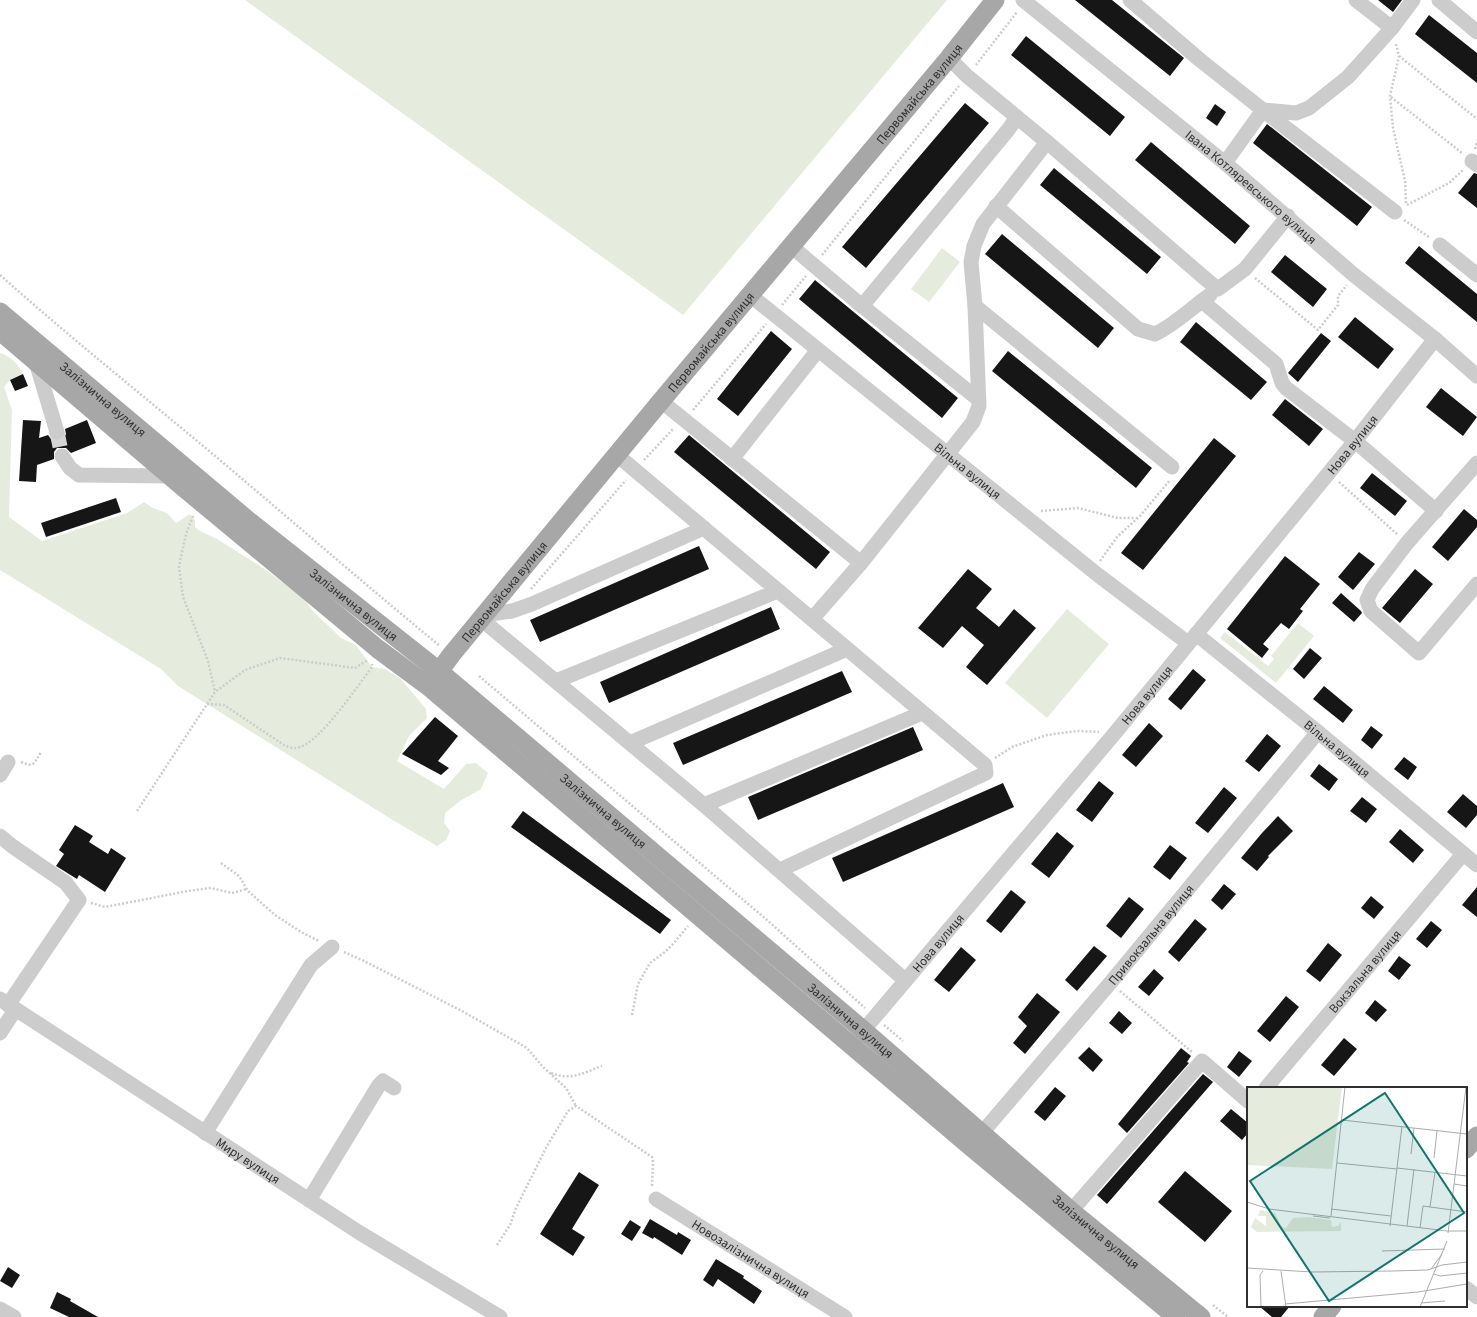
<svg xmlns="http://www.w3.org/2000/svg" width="1477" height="1317" font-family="'Source Sans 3',sans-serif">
	<rect width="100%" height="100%" fill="#fff"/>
	<path fill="#e6ecdd" d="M245 0H947L683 315Z
		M942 248 960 262 929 302 911 289Z
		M0 353C11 356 18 364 23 374L10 380 4 387 12 410 9 517 42 541 127 513 144 502 153 508 167 513 176 523 190 514 195 521V527L200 531 217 539 263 568 289 587 304 599 313 611 341 638 356 645 372 667 385 669 401 679 426 709 427 718 409 736 397 761 444 789 466 764 476 763 488 773 481 789 460 801 445 813 444 823 450 831 446 840 437 846 391 819 178 686 161 669 0 570Z
		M1067 609 1109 644 1047 718 1005 683Z
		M1298 623 1314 636 1276 683 1220 638 1225 632 1268 666 1274 659 1271 656Z"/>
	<path fill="#161616" d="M1075 0H1112L1184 58 1170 76Z
		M1378 0H1402L1393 12Z
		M1429 15 1477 53V83L1415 34Z
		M1026 36 1125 117 1110 136 1011 55Z
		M965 103 989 123 866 268 842 247Z
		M1215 104 1226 112 1217 126 1206 118Z
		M1267 124 1372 207 1357 226 1253 143Z
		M1151 142 1250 226 1235 244 1135 160Z
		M1054 168 1161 257 1147 274 1040 185Z
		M1474 173 1477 174V208L1458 193Z
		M1002 234 1114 328 1098 348 985 254Z
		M1419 246 1477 294V322L1405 263Z
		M1285 255 1327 289 1313 307 1271 272Z
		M815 280 958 398 942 418 799 299Z
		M1355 317 1394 349 1378 369 1338 337Z
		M1196 322 1267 382 1251 400 1180 342Z
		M771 331 792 349 738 416 717 399Z
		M1321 333 1331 341 1298 382 1288 373Z
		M1008 351 1152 468 1136 488 992 371Z
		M23 374 28 386 15 391 10 380Z
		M1441 388 1477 417 1463 436 1426 407Z
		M1285 399 1323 429 1309 446 1272 415Z
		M23 420 41 421 39 438 48 435 51 439 55 441 60 440 64 438 66 434 65 429 87 420 96 443 71 453 66 448H57L54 452V459L37 465 36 482 19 481Z
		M689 435 830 552 816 569 674 452Z
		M1214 438 1236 456 1143 570 1121 553Z
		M1372 473 1407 501 1395 516 1360 488Z
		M116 498 121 512 46 537 41 523Z
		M1464 509 1477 520V527L1448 561 1432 547Z
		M699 546 709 569 540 642 530 620Z
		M1359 552 1375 564 1353 590 1338 577Z
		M1285 556 1320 584 1300 609 1303 611 1289 629 1281 623 1263 644 1269 649 1262 658 1227 629Z
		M968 569 992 589 976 608 999 627 1014 609 1036 628 987 685 966 667 984 645 962 626 943 648 918 628Z
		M1415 569 1433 584 1400 623 1382 608Z
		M1341 593 1361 611 1362 613 1354 622 1332 603Z
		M771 607 780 629 609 703 600 682Z
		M1310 648 1322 658 1304 679 1293 669Z
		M1193 669 1206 680 1181 710 1168 699Z
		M842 671 852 692 683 765 673 743Z
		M1324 686 1353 710 1343 723 1313 699Z
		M435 717 458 736 438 761 449 768 441 775 402 754Z
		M1149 723 1163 736 1136 767 1122 755Z
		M1371 726 1383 735 1372 749 1361 740Z
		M913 727 923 750 758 820 748 797Z
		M1267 734 1281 746 1259 772 1245 761Z
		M1404 757 1417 767 1408 780 1394 769Z
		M1319 764 1338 779 1329 791 1310 776Z
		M1099 781 1114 793 1092 822 1076 810Z
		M1003 783 1014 807 843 882 832 858Z
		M1224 787 1237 798 1208 833 1195 823Z
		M1463 794 1477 806V815L1466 828 1447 812Z
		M1362 797 1377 809 1366 823 1350 811Z
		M523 811 671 920 660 934 511 827Z
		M1278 816 1293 831 1268 856 1269 857 1257 871 1241 858 1262 833Z
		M75 825 93 836 89 842 108 854 111 848 126 858 105 892 79 875 77 879 56 866 64 854 59 850Z
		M1400 829 1424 850 1413 863 1389 842Z
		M1057 832 1074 846 1049 878 1031 864Z
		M1170 845 1187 858 1170 880 1153 867Z
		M1224 884 1236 894 1222 910 1211 900Z
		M1477 887V917L1462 905Z
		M1011 890 1026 902 1001 933 986 921Z
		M1371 896 1384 907 1374 919 1361 908Z
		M1129 897 1144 909 1121 938 1106 926Z
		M1195 919 1207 929 1179 962 1168 952Z
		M1431 921 1442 930 1427 948 1416 939Z
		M1328 943 1342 955 1320 982 1306 971Z
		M1094 946 1107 956 1077 991 1065 980Z
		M961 947 976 960 949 992 934 980Z
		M1399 956 1411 965 1399 980 1388 971Z
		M1154 969 1164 978 1149 996 1138 987Z
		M1037 993 1060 1012 1025 1054 1013 1043 1027 1026 1018 1017Z
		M1286 996 1299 1007 1270 1042 1257 1031Z
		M1375 1000 1387 1010 1376 1022 1365 1013Z
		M1119 1011 1132 1023 1122 1034 1109 1023Z
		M1344 1038 1357 1049 1334 1076 1321 1065Z
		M1089 1047 1103 1060 1093 1072 1078 1058Z
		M1181 1048 1191 1056 1187 1062 1189 1063 1127 1133 1118 1124Z
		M1239 1051 1252 1061 1239 1077 1227 1067Z
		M1203 1074 1213 1082 1107 1204 1097 1195Z
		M1055 1087 1066 1096 1045 1121 1034 1112Z
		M1231 1109 1248 1123V1133L1242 1140 1220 1121Z
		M1185 1171 1232 1211 1205 1242 1158 1202Z
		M579 1172 599 1185 572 1229 585 1237 573 1256 540 1234Z
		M650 1219 677 1235 678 1232 691 1240 682 1255 654 1237 653 1239 642 1233Z
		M630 1220 641 1227 632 1241 621 1234Z
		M716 1259 744 1276 743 1278 762 1291 754 1304 718 1279 713 1287 703 1280Z
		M8 1267 20 1275 12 1288 0 1281Z
		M57 1292 71 1299 70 1301 98 1317H69L50 1308Z
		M1259 1306H1290L1281 1317H1272Z"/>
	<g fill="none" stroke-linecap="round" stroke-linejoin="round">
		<path stroke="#d5d5d5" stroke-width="15" stroke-dasharray="15 8" stroke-linecap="butt" d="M57 432 62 456"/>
		<path stroke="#ccc" stroke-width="2.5" stroke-dasharray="2 2" stroke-linecap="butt" d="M1396 44 1399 56 1390 96 1393 128 1405 181 1406 203
			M1399 56 1477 119
			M976 65 1017 12
			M1391 97 1462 153
			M1475 149 1477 141
			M1407 205 1449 183 1463 170
			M1404 220 1429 237
			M822 255 959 86
			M0 275C74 341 151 402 227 466 298 526 368 587 440 646
			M1255 278 1318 330 1338 305V296L1347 285
			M782 305 806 276
			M693 410 766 324
			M644 460 674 428
			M1339 482 1398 535
			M1041 511 1078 508 1118 518H1137
			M193 516 186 534 179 566 183 597 208 661 215 692
			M1100 561 1117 537 1140 516 1170 480
			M531 589 626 480
			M479 676 767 920 865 1008
			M207 704 224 705 284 745C287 746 292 749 296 748 318 746 358 685 372 667V664
			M995 758 1012 747 1047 735 1077 731 1099 732
			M21 762C35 768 34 763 41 752
			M137 811 215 692 245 670 280 658 355 668 368 660
			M221 863 239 876 248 891 275 915 301 932 319 941
			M91 903 105 907 188 891 211 888 232 893 247 889
			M344 952 364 961 462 1011 527 1048 543 1067 566 1088 576 1106
			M1120 991 1192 1052
			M632 1015 638 984 650 963 665 952 674 943 688 926
			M884 1025 903 1041
			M551 1073C571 1081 583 1073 602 1066
			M497 1245 510 1225 516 1208 547 1146 568 1111 576 1106 652 1157 653 1162 652 1187
			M1213 1305 1228 1317"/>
		<g stroke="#ccc" stroke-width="15">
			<path id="s1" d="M1023 0 1225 163 1354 275 1435 339 1477 376"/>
			<path d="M1130 0 1200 60 1263 110 1296 113 1309 108 1348 77 1392 28 1413 0"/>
			<path d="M1356 0 1392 28"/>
			<path d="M1439 0 1477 32"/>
			<path d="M1047 142 1208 281 1218 289 1245 269 1288 216"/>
			<path d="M1472 161 1477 165"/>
			<path d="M1225 163 1263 110 1395 212"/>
			<path d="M996 206 1138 329 1155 334C1176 324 1191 308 1210 295"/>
			<path d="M1440 245 1477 275"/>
			<path d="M791 246 862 306 1008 130 1017 117"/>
			<path id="s2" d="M750 295 1098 575 1188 643"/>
			<path d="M1202 301 1276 364 1282 383 1286 388 1355 441 1436 511"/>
			<path d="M862 306 978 399"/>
			<path d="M975 306 1172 467"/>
			<path d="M36 362 57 432"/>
			<path d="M661 401 861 563"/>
			<path d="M617 455 985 765 986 773 780 870"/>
			<path d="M62 456 70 468 79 475 170 476"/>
			<path d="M732 459 818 350"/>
			<path d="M1477 463 1407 543 1372 589 1367 600 1371 611 1419 653 1477 584"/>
			<path d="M484 615 512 611 532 604 704 528"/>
			<path d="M481 619 704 805 905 980"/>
			<path d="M812 619 861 563 973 422 979 406 975 306 971 262 974 246 983 224 1047 142 967 76 949 58"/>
			<path id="s3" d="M1196 634 1318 732 1477 865"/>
			<path d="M556 681 778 591"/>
			<path d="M630 743 847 649"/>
			<path d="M0 775 8 762"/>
			<path d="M704 805 922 713"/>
			<path d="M0 836 12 846 66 883 79 900 8 1005"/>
			<path id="s4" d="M0 999 360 1233 500 1317"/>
			<path d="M0 1033 15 1010"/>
			<path id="s5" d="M857 1038 1115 733 1355 441 1435 339"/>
			<path id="s6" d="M1266 1088 1463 854"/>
			<path d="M205 1133 311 965 332 947"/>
			<path id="s7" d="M981 1134 1111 982 1318 732"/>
			<path id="s8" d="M656 1199 845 1317"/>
			<path d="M309 1200 379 1085 383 1081 394 1088"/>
			<path d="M1071 1211 1202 1061 1248 1101"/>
			<path d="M1466 1288 1477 1297"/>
			<path d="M0 1309 14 1317"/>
		</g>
		<g stroke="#a7a7a7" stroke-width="19">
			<path id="s9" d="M0 312 250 522 440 672 863 1030 1071 1211 1201 1317"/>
			<path d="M0 331 183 487 378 649 428 686 970 1146 1176 1317"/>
			<path id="s10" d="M432 681 452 654 661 401 949 58 995 0"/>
			<path d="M1466 1149 1477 1136"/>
			<path d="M1323 1317 1332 1306"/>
		</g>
	</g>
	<g text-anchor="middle" stroke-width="4" stroke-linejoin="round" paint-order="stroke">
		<g font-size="13" fill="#2f2f2f" stroke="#fff">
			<text dy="5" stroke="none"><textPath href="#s10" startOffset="763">Первомайська вулиця</textPath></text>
			<text dy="5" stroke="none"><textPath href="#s1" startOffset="295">Івана Котляревського вулиця</textPath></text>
			<text dy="5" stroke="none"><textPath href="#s10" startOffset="439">Первомайська вулиця</textPath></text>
			<text dy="5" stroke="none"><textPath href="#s9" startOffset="135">Залізнична вулиця</textPath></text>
			<text dy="5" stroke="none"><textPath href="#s5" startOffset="773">Нова вулиця</textPath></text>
			<text dy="5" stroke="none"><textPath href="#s2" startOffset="280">Вільна вулиця</textPath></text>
			<text dy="5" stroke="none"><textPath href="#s10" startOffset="115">Первомайська вулиця</textPath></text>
			<text dy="5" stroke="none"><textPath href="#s9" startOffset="459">Залізнична вулиця</textPath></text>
			<text dy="5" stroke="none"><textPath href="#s5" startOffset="449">Нова вулиця</textPath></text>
			<text dy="5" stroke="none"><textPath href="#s3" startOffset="182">Вільна вулиця</textPath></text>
			<text dy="5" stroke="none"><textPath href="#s9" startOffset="783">Залізнична вулиця</textPath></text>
			<text dy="5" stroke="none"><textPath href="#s7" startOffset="262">Привокзальна вулиця</textPath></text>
			<text dy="5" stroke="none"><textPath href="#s5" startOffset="125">Нова вулиця</textPath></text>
			<text dy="5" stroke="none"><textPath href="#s6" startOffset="153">Вокзальна вулиця</textPath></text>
			<text dy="5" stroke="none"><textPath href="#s9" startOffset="1107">Залізнична вулиця</textPath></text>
			<text dy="5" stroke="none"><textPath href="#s4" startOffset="296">Миру вулиця</textPath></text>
			<text dy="5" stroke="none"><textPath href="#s9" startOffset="1431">Залізнична вулиця</textPath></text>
			<text dy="5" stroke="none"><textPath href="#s8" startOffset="112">Новозалізнична вулиця</textPath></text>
		</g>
	</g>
	<g transform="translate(1247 1087)">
		<rect width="220" height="220" fill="#fff"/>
		<path d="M0 0H95L85 82 0 78ZM13 123 28 126 35 140 39 141 46 131 61 130 84 133 85 140 91 139 94 135V144L10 145 4 140 8 131 19 139V129H11Z" fill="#e6ecdd"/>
		<path fill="none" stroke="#acacac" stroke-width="1" d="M95 33 220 47M164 67 167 41M187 71 190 44M90 76 150 82M150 81 220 89M207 97 220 99M0 115 22 122 200 144H220M183 120 188 85M84 122 144 129M66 129 83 131M84 129 98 0M143 139 155 39M160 139 167 82M173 141 176 119 220 125M201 146 219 0M135 164 198 162M0 181 65 185 145 184 181 183 195 178 220 175M184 182 195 167M34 184 39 220M187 187 193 189 220 186M174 216 198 214M38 217 171 205 220 197M14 220 13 188 16 184M173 220 200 154"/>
		<path fill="#0f766e" fill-opacity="0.15" stroke="#0f766e" stroke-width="2" d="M138 6 217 126 82 214 3 94Z"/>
		<rect width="220" height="220" fill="none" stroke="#2f2f2f" stroke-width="2"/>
	</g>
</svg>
